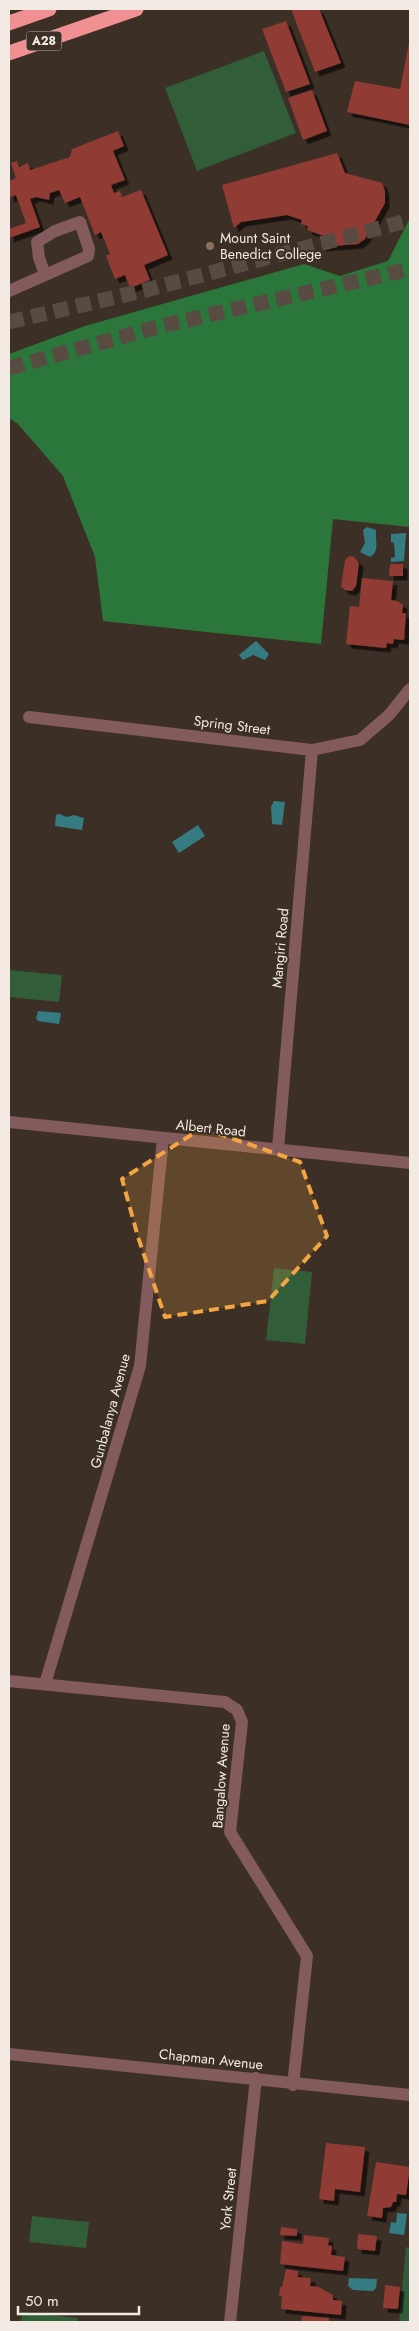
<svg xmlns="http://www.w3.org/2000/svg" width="419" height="2331" font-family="Jost,sans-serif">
	<defs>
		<filter id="shadow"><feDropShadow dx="4.5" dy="4.5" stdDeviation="0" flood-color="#0009"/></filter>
	</defs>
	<rect width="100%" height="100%" fill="#3c2f26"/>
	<path fill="#325d39" d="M264 51 296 133 197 171 165 88Z
		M9 970 62 975 59 1002 9 997Z
		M274 1268 312 1272 305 1344 266 1340Z
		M32 2216 89 2222 86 2248 29 2242Z
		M406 2247 410 2248V2322H399Z
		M22 2312 78 2318V2322H21Z"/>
	<path fill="#2b773b" d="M410 218V527L333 519 321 644 103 621 95 557 63 476 18 424 9 418V354L85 326 304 264 340 276 388 261Z"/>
	<path fill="#357c82" d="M367 527 376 530C375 539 380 552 370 557L360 552 365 543 363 530Z
		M406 533 404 561 391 562V558L395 557 394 543 391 542V534Z
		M256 641 269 654 265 660 253 655 243 660 239 655Z
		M274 801 285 802 282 825 272 824 271 807Z
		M59 814 67 817 74 815 84 818 82 830 55 826 56 815Z
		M198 825 205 836 179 853 172 842Z
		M38 1011 61 1013 59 1024 38 1021 36 1018Z
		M397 2213 407 2214 404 2235 389 2233 391 2222 396 2223Z
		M349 2278 377 2279 376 2288 373 2291 353 2290 348 2286Z"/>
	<path fill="#913a34" filter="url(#shadow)" d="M291 9H319L341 63 315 72Z
		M286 21 310 84 286 92 262 29Z
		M409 43 410 125 347 112 355 81 400 89Z
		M312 90 327 131 303 140 288 98Z
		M118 131 124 146 113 151 125 180 111 185 114 193 120 191 122 197 141 190 168 255 144 265 150 280 130 288 125 275 115 279 106 256 110 254 101 232 95 235 80 197 65 203 59 190 50 193 49 200 36 197 30 199 40 227 9 238V229L26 223 16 195 9 198V181L16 178 11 163 17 161 19 167 28 163 30 170 70 157 72 149Z
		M337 153 345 173 382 183 385 191V203L365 239 358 244 321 247 324 236 307 230 308 226 301 224 302 220 287 215 241 222 234 228 222 185Z
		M349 556 354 557 359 563 356 586 352 591 345 590 341 586 345 560Z
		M390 564H403V576H389Z
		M362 578 393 581 391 600 397 601 403 605 402 613H406L404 640 394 639 393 644 387 643 386 648 346 644 350 606 359 607Z
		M326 2143 365 2147 360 2192 335 2189 334 2201 319 2199Z
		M376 2162 410 2167 406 2195 397 2194 396 2202H393L391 2207 383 2208 382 2218 367 2216Z
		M281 2227 297 2229V2236L280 2235Z
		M358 2234 377 2236 375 2251 357 2249Z
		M304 2235 329 2238 328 2245 332 2246 331 2255 345 2257 343 2271 280 2264 282 2241 303 2244Z
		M286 2269 298 2271V2277L311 2278 310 2286 319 2287 333 2295V2300L342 2301 341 2315 281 2309 282 2296H279L280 2287H282Z
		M385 2285 400 2287 398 2309 383 2308Z
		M302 2316 329 2318V2322H301Z"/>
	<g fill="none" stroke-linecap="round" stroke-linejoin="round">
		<path stroke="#574b42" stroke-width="15" stroke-dasharray="15 8" stroke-linecap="butt" d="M9 322 142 291 410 220
			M9 368 161 326 410 269"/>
		<path stroke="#835b5c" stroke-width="12" d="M9 291 88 256 89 249 80 222 55 231 37 242 39 258 45 274
			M29 717 312 750 360 740 389 715 410 689
			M9 1122 410 1163
			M278 1149 312 750
			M9 1681 225 1702 237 1710 242 1722 230 1832 307 1956 293 2085
			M45 1684 140 1366 163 1138
			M9 2054 410 2095
			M230 2322 256 2078"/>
		<path stroke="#f19093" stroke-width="15" d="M9 23 49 9
			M9 53 136 9"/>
	</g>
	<path fill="#f2a541" fill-opacity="0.2" stroke="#f2a541" stroke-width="4" stroke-dasharray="10 6" stroke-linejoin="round" d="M202 1128 300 1162 327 1236 268 1301 165 1317 138 1237 122 1179Z"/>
	<circle fill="#8d6e63" stroke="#3c2f26" stroke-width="2" cx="210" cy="246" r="5"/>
	<g text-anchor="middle" stroke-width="4" stroke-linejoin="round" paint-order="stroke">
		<rect fill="#3c2f26" stroke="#bcb2ab" stroke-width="1" x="26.5" y="31.5" width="35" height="19" rx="4"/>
		<g font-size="12" font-weight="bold" fill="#f3eae4">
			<text x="44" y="45">A28</text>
		</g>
		<g font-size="14" fill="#f3eae4" stroke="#3c2f26" text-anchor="start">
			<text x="220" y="243">Mount Saint<tspan x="220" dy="16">Benedict College</tspan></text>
		</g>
		<g font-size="14" fill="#f3eae4" stroke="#3c2f26">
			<text transform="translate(232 725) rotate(7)" y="5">Spring Street</text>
			<text transform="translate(280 948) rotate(-85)" y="5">Mangiri Road</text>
			<text transform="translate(211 1128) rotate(6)" y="5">Albert Road</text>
			<text transform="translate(110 1411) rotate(-75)" y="5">Gunbalanya Avenue</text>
			<text transform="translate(221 1776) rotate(-86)" y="5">Bangalow Avenue</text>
			<text transform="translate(211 2059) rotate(6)" y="5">Chapman Avenue</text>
			<text transform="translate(228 2199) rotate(-84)" y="5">York Street</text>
		</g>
	</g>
	<rect width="419" height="2331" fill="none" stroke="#f3eae4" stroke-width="20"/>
	<path d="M18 2306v8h121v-8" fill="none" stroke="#f3eae4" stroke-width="2.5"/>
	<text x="25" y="2306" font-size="15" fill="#f3eae4" stroke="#3c2f26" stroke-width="4" paint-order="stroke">50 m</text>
</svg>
